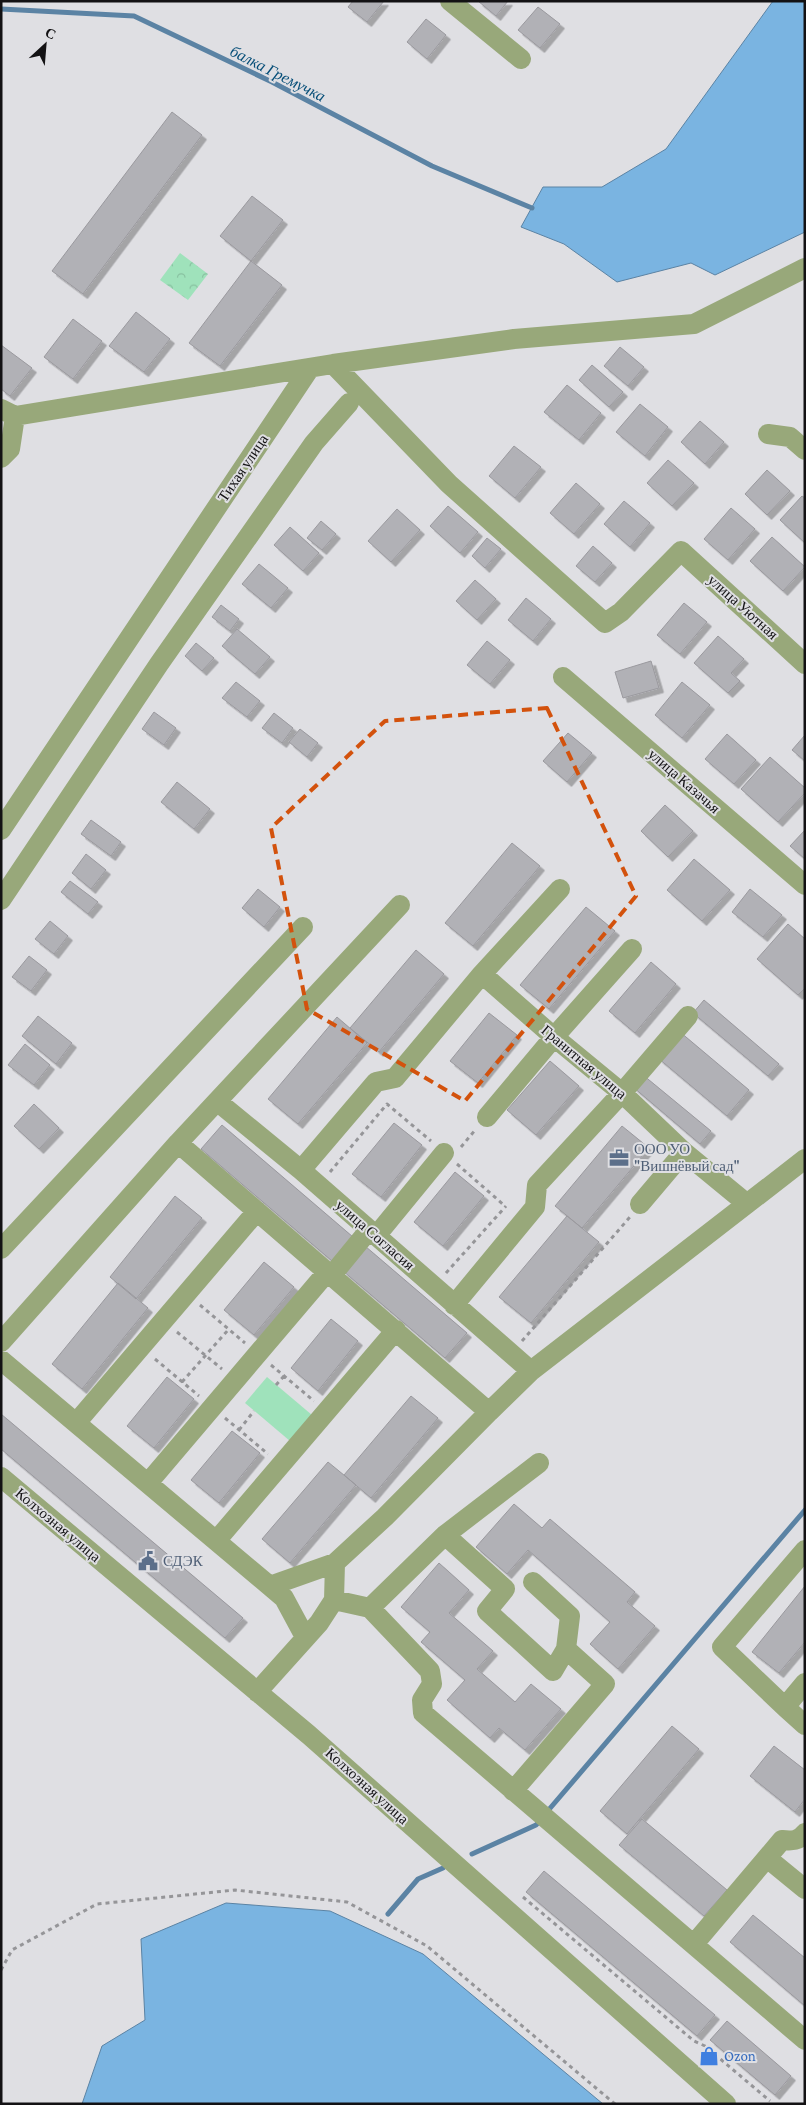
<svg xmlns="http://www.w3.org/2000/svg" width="806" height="2105" font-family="'Crimson Pro',serif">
	<defs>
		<pattern id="park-crowns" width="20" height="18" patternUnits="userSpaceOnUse" patternTransform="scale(1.25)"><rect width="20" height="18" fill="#9fe2bb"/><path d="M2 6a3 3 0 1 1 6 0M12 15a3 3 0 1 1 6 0" fill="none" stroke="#88c1a0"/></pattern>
		<filter id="shadow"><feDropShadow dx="4.5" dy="4.5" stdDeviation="0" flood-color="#0004"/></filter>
	</defs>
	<rect width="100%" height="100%" fill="#dfdfe3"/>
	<path fill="url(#park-crowns)" d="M180 253 208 274 188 300 160 280Z"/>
	<path fill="#9fe2bb" d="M267 1377 312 1415 290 1441 245 1403Z"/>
	<path fill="#7ab4e1" stroke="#5b83a4" d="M773 1H805V232L715 275 691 263 617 282 564 244 521 227 543 187H602L666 149Z
		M226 1903 330 1911 423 1954 603 2104H82L102 2046 145 2020 141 1939Z"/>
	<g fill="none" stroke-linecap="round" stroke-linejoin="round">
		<path stroke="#5b83a4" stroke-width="5" d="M1 9 134 16 272 82 432 166 532 208
			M546 1813 805 1510
			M472 1854 536 1825 541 1820
			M388 1914 418 1879 443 1868"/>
	</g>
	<path fill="#b1b1b6" stroke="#9a999e" filter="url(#shadow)" d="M353 1H384L367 22 348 7Z
		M478 1H508L496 16Z
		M538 7 560 24 540 48 518 30Z
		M426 19 446 35 427 59 407 42Z
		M172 112 202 135 83 294 52 271Z
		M252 196 283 220 251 261 220 236Z
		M251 261 282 285 220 366 189 343Z
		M136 312 170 339 144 372 109 346Z
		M73 319 102 341 73 379 44 357Z
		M1 345 32 368 10 396 1 389Z
		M620 347 644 367 628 386 604 366Z
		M592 365 623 392 609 407 579 380Z
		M567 385 601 413 579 440 544 412Z
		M640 404 668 427 645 456 616 432Z
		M700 421 724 442 705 464 681 442Z
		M514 446 541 467 515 498 489 476Z
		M668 460 694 483 672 506 647 483Z
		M767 470 790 491 767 515 745 494Z
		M576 483 600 504 574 534 550 513Z
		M802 496 805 498V543L780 520Z
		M624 501 650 523 630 547 604 524Z
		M448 506 478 532 460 553 430 526Z
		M731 508 755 529 728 560 704 539Z
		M397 509 420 530 391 562 368 541Z
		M321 521 336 534 322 550 307 538Z
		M290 527 319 553 303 571 274 545Z
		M772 537 805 567 783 591 750 561Z
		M487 538 501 549 485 568 472 556Z
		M593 546 612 563 595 582 576 566Z
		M259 564 288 588 271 608 242 584Z
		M475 580 496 599 477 620 456 601Z
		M526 598 551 619 533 641 508 620Z
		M684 603 707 622 680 654 657 635Z
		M221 605 239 619 230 631 212 617Z
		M237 629 270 657 255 674 222 646Z
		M718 636 744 659 731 673 740 681 728 693 694 663Z
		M487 641 510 660 490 684 467 665Z
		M196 643 214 658 202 671 185 656Z
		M651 661 659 688 623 698 615 672Z
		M236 682 260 701 247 717 222 698Z
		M682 682 710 705 682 738 655 715Z
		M154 712 176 728 164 745 142 729Z
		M274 713 293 728 282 743 262 728Z
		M300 729 318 743 307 757 289 742Z
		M568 733 592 753 567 782 543 761Z
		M727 734 756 760 734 784 705 759Z
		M805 735V761L792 750Z
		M770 757 805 788V793L778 822 741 789Z
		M177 782 210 809 194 829 161 802Z
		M665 805 693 831 668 857 641 831Z
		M91 820 121 842 111 856 81 834Z
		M805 830V859L790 846Z
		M512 843 540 866 473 946 445 923Z
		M86 854 106 870 91 889 72 873Z
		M694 859 730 890 702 921 667 890Z
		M70 881 98 902 88 914 61 892Z
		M258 889 280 907 264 927 242 908Z
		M750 889 782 915 763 937 732 912Z
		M586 907 615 931 549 1009 520 985Z
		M50 921 68 936 54 954 35 939Z
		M788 924 805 939V988L798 995 757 959Z
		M416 950 444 974 379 1052 350 1028Z
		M29 956 47 970 31 991 12 977Z
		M651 962 676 984 635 1033 609 1011Z
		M704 1000 779 1064 768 1076 693 1013Z
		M489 1013 517 1035 478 1083 450 1061Z
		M38 1016 72 1043 56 1064 22 1036Z
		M337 1017 367 1043 298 1124 268 1099Z
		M680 1032 749 1090 727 1116 658 1058Z
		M25 1044 50 1065 34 1085 8 1065Z
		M550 1061 579 1086 536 1135 507 1110Z
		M643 1075 711 1131 700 1144 633 1087Z
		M34 1104 59 1128 39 1149 14 1126Z
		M394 1123 422 1145 381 1197 352 1174Z
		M222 1125 353 1237 332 1261 201 1149Z
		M622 1126 649 1148 582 1228 555 1206Z
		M455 1172 484 1196 443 1246 414 1222Z
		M175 1196 202 1218 136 1299 110 1277Z
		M567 1216 599 1242 531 1323 499 1297Z
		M365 1246 467 1333 445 1358 343 1271Z
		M264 1262 294 1287 254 1335 224 1310Z
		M118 1283 148 1308 82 1389 52 1364Z
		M331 1319 358 1341 318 1391 291 1368Z
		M167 1377 194 1399 154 1448 127 1426Z
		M411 1396 438 1418 371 1498 344 1475Z
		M1 1414 243 1618 225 1638 1 1449Z
		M232 1431 260 1453 219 1503 191 1480Z
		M328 1462 356 1485 290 1563 262 1539Z
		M514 1504 542 1528 550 1519 635 1592 627 1602 655 1626 618 1669 590 1644 610 1622 528 1550 507 1574 476 1547Z
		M439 1563 469 1590 449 1613 493 1651 477 1669 515 1702 531 1684 561 1709 525 1750 499 1728 490 1738 447 1700 465 1680 421 1642 430 1632 401 1607Z
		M805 1586V1642L779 1673 752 1652Z
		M672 1726 699 1749 627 1834 600 1811Z
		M774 1746 805 1770V1799L795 1812 750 1776Z
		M642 1819 727 1890 704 1916 619 1845Z
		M544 1871 715 2015 697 2036 526 1892Z
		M753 1915 805 1958V2006L730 1942Z
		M727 2021 791 2076 775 2095 710 2040Z"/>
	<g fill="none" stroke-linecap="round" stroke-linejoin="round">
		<path stroke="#959598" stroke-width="3" stroke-dasharray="4 4" stroke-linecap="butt" d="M461 1147 476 1129
			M457 1164 505 1206
			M330 1172 387 1104 431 1141
			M446 1273 506 1206
			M200 1305 245 1343
			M177 1332 222 1369
			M522 1341 630 1217
			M155 1359 199 1396
			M271 1365 314 1401
			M182 1382 229 1329
			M276 1385 284 1376
			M225 1418 268 1454
			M239 1430 254 1411
			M523 1897 694 2041 705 2046 770 2101
			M1 1970 12 1950 97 1904 235 1890 347 1902 427 1946 615 2104"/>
		<path stroke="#98a87a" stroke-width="20" d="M450 1 521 59
			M333 364 449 484 605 623 621 612 681 551 805 664
			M1 409 15 416 333 364 514 339 694 324 805 268
			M768 434 790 437 805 450
			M1 458 10 449 15 416
			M563 677 805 885
			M1 830 310 368
			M1 900 159 664 314 443 349 403
			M482 974 554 1037 622 1093 684 1152 746 1203
			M218 1102 301 1170 531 1371
			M487 1117 554 1037 632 949
			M178 1143 400 905
			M301 1170 376 1082 395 1078 482 974 560 889
			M640 1204 684 1152
			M376 1236 444 1153
			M1 1249 303 927
			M332 1275 369 1230
			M454 1305 535 1207 537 1185 622 1093 688 1016
			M1 1342 178 1143 489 1412 385 1517 335 1563 334 1600 319 1623 257 1692
			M1 1360 284 1598 305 1637
			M489 1412 531 1371 805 1159
			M76 1423 257 1211
			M1 1477 309 1735 726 2104
			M148 1483 328 1271
			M445 1535 505 1589 487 1611 553 1671 566 1649
			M216 1541 396 1330
			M270 1586 335 1563
			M334 1600 370 1608 430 1671 432 1684 422 1700 423 1713 805 2040
			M370 1608 445 1535 539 1463
			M805 1683 785 1707 805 1725
			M785 1707 722 1647 805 1550
			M513 1791 605 1684 566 1649 570 1616 533 1582
			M767 1858 805 1889
			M694 1944 782 1840C792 1841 799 1841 805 1833"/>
	</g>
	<path fill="none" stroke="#d3520d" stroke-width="4" stroke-dasharray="10 6" stroke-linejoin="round" d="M547 708 636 896 465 1101 307 1009 271 828 385 721Z"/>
	<defs>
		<symbol id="office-bare" viewBox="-9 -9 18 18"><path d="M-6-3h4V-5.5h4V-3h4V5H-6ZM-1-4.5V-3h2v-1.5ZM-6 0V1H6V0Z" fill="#5c6f8a" stroke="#dfdfe3" stroke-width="2.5" paint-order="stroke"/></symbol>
		<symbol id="civic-bare" viewBox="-9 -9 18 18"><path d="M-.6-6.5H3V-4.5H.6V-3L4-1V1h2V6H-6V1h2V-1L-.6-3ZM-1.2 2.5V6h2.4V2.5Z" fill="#5c6f8a" stroke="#dfdfe3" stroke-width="2.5" paint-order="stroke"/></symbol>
		<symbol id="shop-bare" viewBox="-9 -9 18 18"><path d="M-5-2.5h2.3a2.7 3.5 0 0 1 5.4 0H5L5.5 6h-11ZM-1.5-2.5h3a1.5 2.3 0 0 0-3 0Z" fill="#3f7fe0" stroke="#dfdfe3" stroke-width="2.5" paint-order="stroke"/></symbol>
	</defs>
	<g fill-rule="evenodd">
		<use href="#office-bare" x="605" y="1144" width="28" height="28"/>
		<use href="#civic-bare" x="134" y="1547" width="28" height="28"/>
		<use href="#shop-bare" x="695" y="2042" width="28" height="28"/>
	</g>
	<g text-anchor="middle" stroke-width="4" stroke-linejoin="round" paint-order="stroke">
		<g font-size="15" fill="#131214" stroke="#dfdfe3">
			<text transform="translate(243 468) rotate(-56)" y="5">Тихая улица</text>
			<text transform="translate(743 607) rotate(42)" y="5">улица Уютная</text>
			<text transform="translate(684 781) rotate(41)" y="5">улица Казачья</text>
			<text transform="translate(584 1062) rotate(40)" y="5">Гранитная улица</text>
			<text transform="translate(375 1235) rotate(41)" y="5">улица Согласия</text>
			<text transform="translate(58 1525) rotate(40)" y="5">Колхозная улица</text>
			<text transform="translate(367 1786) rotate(42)" y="5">Колхозная улица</text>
		</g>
		<g font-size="15" fill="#4e5e75" stroke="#dfdfe3" text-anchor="start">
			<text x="634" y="1154">ООО УО<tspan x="634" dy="17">"Вишнёвый сад"</tspan></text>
			<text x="163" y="1566">СДЭК</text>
		</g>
		<g font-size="15" fill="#366cbe" stroke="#dfdfe3" text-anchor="start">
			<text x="724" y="2061">Ozon</text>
		</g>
		<g font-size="16" font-style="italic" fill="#064e78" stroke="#dfdfe3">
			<text transform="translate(278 73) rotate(27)" y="6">балка Гремучка</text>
		</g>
	</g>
	<rect width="806" height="2105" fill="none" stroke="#131214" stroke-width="5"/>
	<g transform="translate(45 45) rotate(26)" stroke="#dfdfe3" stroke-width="4" paint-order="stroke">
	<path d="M0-4L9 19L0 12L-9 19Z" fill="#131214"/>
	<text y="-8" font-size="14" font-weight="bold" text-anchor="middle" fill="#131214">С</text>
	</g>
</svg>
